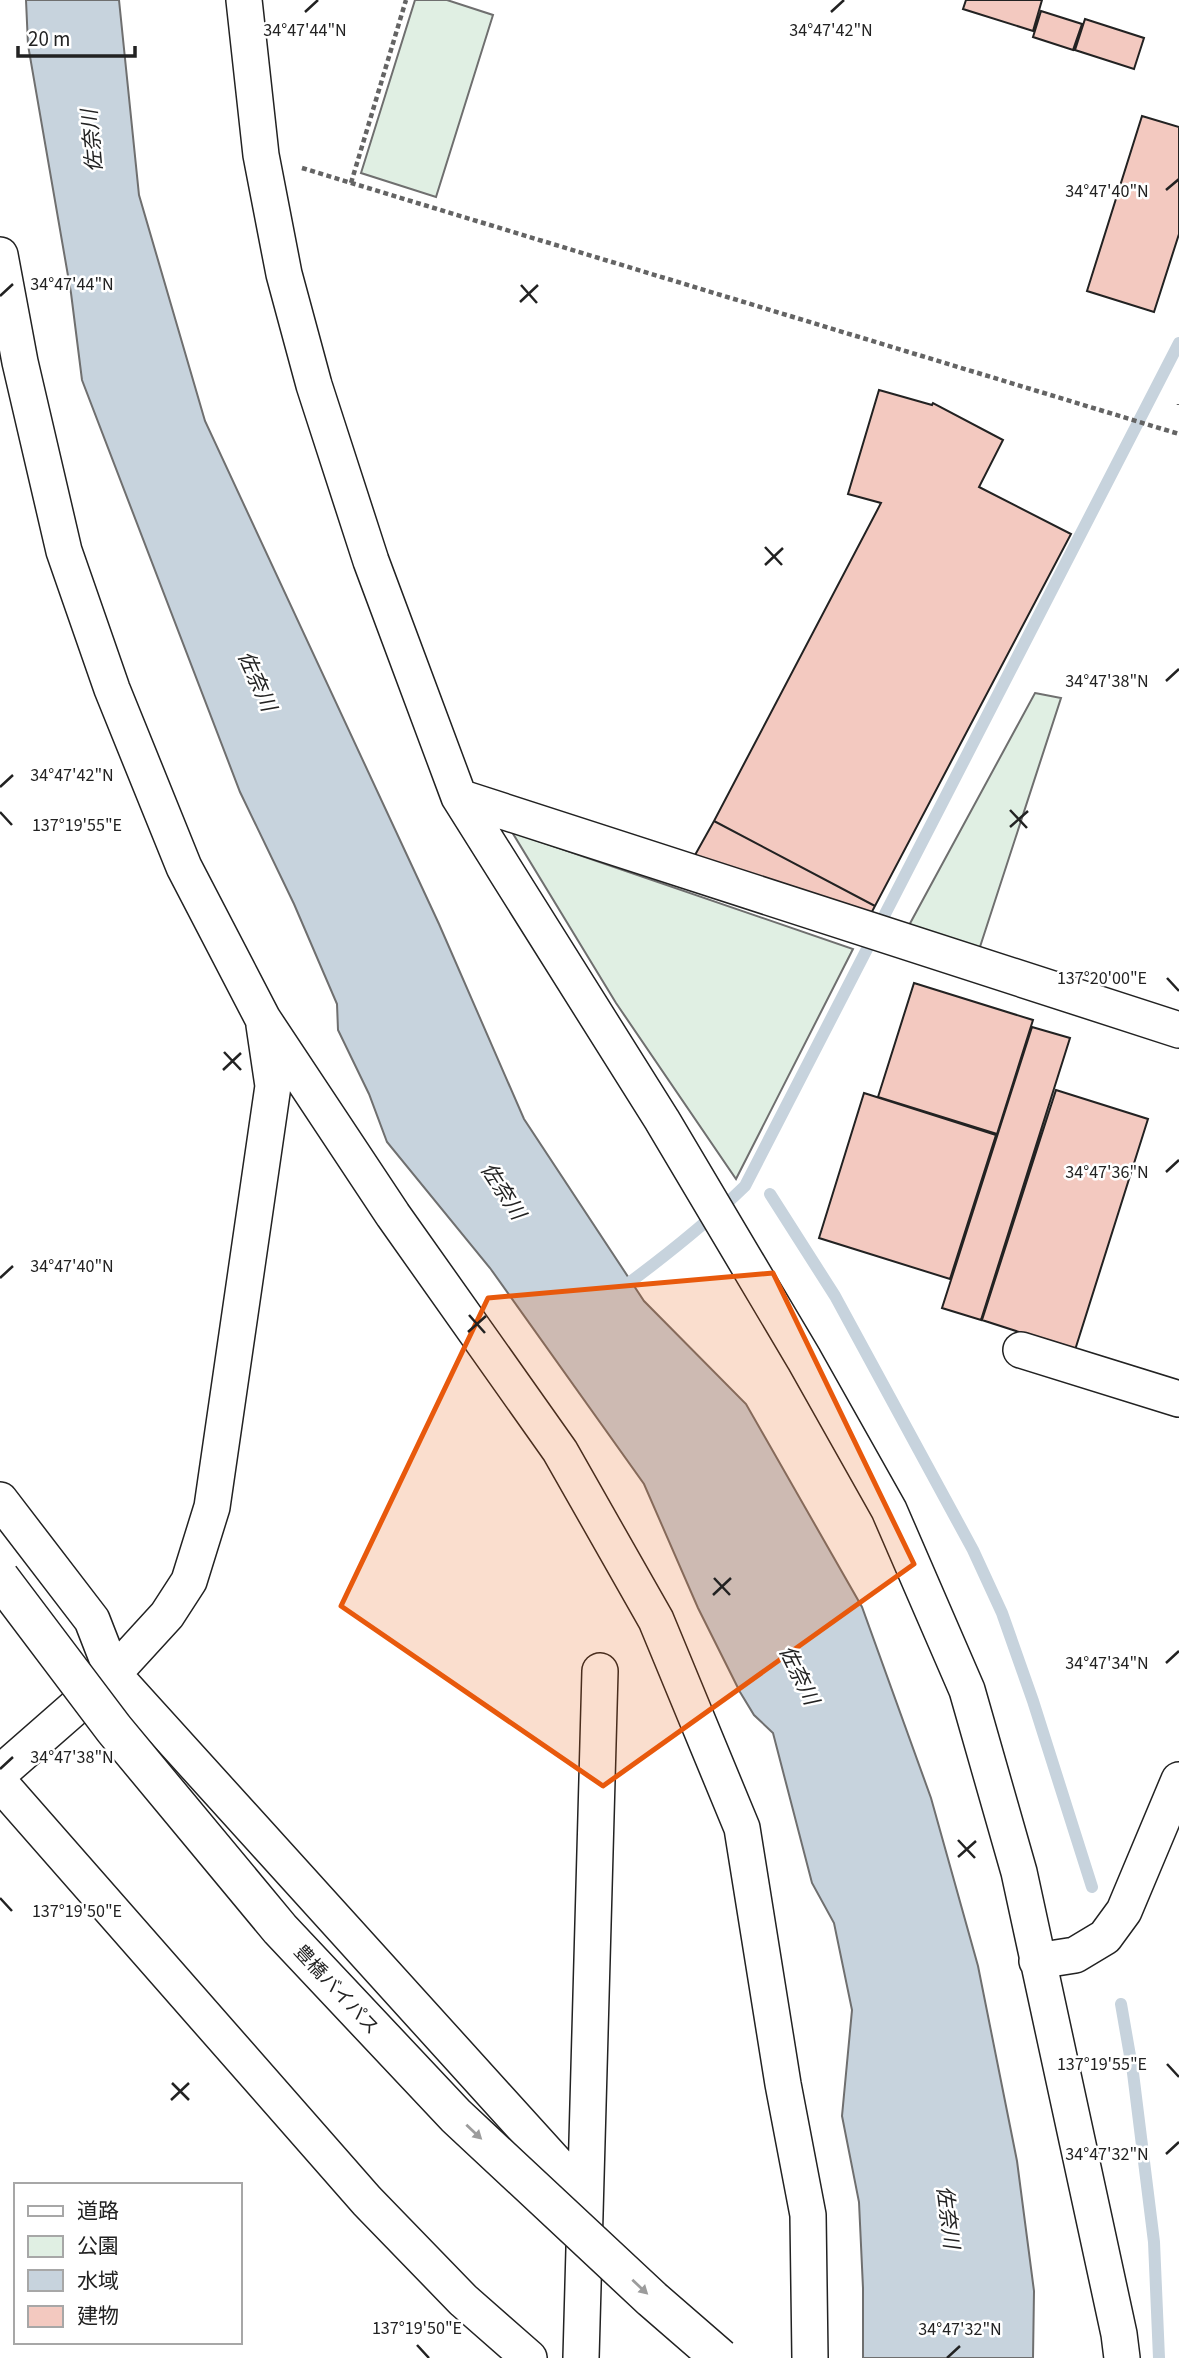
<svg xmlns="http://www.w3.org/2000/svg" width="1179" height="2358" font-family="'Source Sans 3','Noto Sans JP',sans-serif">
	<rect width="100%" height="100%" fill="#fff"/>
	<path fill="#e0efe3" stroke="#6f6f6f" stroke-width="2" d="M415 0H447L493 15 436 197 361 173Z
		M1035 693 1061 698 978 953 907 929Z
		M512 832 853 949 736 1179 616 1003Z"/>
	<path fill="#c7d3dd" stroke="#6f6f6f" stroke-width="2" d="M26 0H119L139 195 205 421 439 924 524 1119 644 1301 746 1404 862 1607 931 1798 978 1966 1017 2161 1034 2291 1033 2358H863V2288L859 2202 842 2116 852 2010 834 1923 812 1883 773 1733 754 1715 740 1692 698 1608 644 1484 490 1268 387 1142 369 1094 338 1030 337 1004 294 904 240 792 82 380 71 293 28 45Z"/>
	<g fill="none" stroke-linecap="round" stroke-linejoin="round">
		<path stroke="#c7d3dd" stroke-width="12" d="M770 1194 835 1296 973 1550 1002 1613 1033 1701 1092 1887
			M618 1291C663 1258 705 1225 745 1186L1179 343
			M1121 2004 1133 2073 1154 2242 1159 2358"/>
	</g>
	<path fill="#f3c9c0" stroke="#222" stroke-width="2" d="M966 0H1042L1033 31 963 9Z
		M1041 11 1082 24 1073 50 1033 37Z
		M1085 19 1144 38 1134 69 1075 50Z
		M1142 116 1179 127V234L1154 312 1087 291Z
		M879 390 932 405 933 403 1003 440 979 487 1071 534 875 906 714 821 881 503 848 494Z
		M714 821 875 906 866 923 690 864Z
		M914 983 1033 1020 997 1134 878 1097Z
		M1032 1027 1070 1038 981 1320 942 1308Z
		M1056 1090 1148 1119 1075 1350 982 1320Z
		M864 1093 996 1135 950 1279 819 1238Z"/>
	<g fill="none" stroke-linecap="round" stroke-linejoin="round">
		<defs>
			<path id="minor" d="M244 0 261 155 284 274 314 385 371 561 459 797 662 1120 804 1359 889 1510 967 1690 1019 1872 1119 2334 1122 2358
				M0 255 20 362 64 551 112 689 184 867 263 1019 393 1215 560 1451 656 1620 742 1828 783 2084 808 2215 810 2358
				M459 797 1179 1030
				M1021 1350 1179 1399
				M0 1500 92 1620 113 1674 585 2195
				M0 1773 113 1674 167 1615 189 1581 212 1507 273 1086 264 1025
				M0 1783 367 2201 463 2300 529 2358
				M1037 1961 1075 1955 1105 1937 1124 1911 1179 1780
				M581 2358 600 1671"/>
		</defs>
		<use href="#minor" stroke="#222" stroke-width="38"/>
		<path stroke="#646464" stroke-width="4.5" stroke-dasharray="5 3.5" stroke-linecap="butt" d="M302 168 1179 434
			M351 183 406 0
			M1179 405V404"/>
		<use href="#minor" stroke="#fff" stroke-width="35"/>
		<defs>
			<path id="trunk-bridge" d="M0 1578 114 1729 280 1929 456 2116 652 2299 720 2358"/>
		</defs>
		<use href="#trunk-bridge" stroke="#222" stroke-width="41" stroke-linecap="butt"/>
		<use href="#trunk-bridge" stroke="#fff" stroke-width="38"/>
	</g>
	<defs><path id="oneway-solid" d="M-6-.8H1V-3.2L6.5 0L1 3.2V.8H-6Z" transform="scale(1.75)"/></defs>
	<g fill="#9c9c9c">
		<use href="#oneway-solid" transform="translate(474 2132) rotate(43)"/>
		<use href="#oneway-solid" transform="translate(640 2287) rotate(43)"/>
	</g>
	<path fill="#e8590c" fill-opacity="0.2" stroke="#e8590c" stroke-width="5" stroke-linejoin="round" d="M773 1273 914 1564 603 1786 341 1606 488 1298Z"/>
	<path fill="none" stroke="#222" stroke-width="2.5" d="M305 12 318 0M831 12 844 0M1166 190 1179 179M521 285 537 303M0 296 13 284M520 302 538 285M765 547 782 565M765 565 783 548M1166 681 1179 669M0 787 13 775M1010 810 1027 828M0 812 12 825M1010 827 1028 811M1167 978 1179 991M224 1052 241 1070M223 1070 241 1053M1166 1172 1179 1160M0 1278 13 1266M469 1315 485 1333M468 1332 486 1316M714 1578 730 1595M713 1595 731 1578M1166 1663 1179 1651M0 1769 13 1757M958 1840 975 1858M958 1857 976 1841M0 1898 12 1911M1167 2064 1179 2077M172 2083 189 2100M171 2100 189 2083M1166 2154 1179 2142M417 2345 429 2358M947 2358 960 2346"/>
	<g text-anchor="middle" stroke-width="5" stroke-linejoin="round" paint-order="stroke">
		<g font-size="19" fill="#222" stroke="#fff">
			<text transform="translate(337 1989) rotate(47)" y="7">豊橋バイパス</text>
		</g>
		<g font-size="21" font-style="italic" fill="#222" stroke="#fff">
			<text transform="translate(92 141) rotate(-95)" y="7">佐奈川</text>
			<text transform="translate(257 681) rotate(66)" y="7">佐奈川</text>
			<text transform="translate(503 1191) rotate(57)" y="7">佐奈川</text>
			<text transform="translate(799 1675) rotate(64)" y="7">佐奈川</text>
			<text transform="translate(948 2217) rotate(83)" y="7">佐奈川</text>
		</g>
	</g>
	<g font-size="18" text-anchor="middle" fill="#222" stroke="#fff" stroke-width="5" stroke-linejoin="round" paint-order="stroke">
		<text x="305" y="36">34°47'44"N</text>
		<text x="831" y="36">34°47'42"N</text>
		<text x="1107" y="197">34°47'40"N</text>
		<text x="72" y="290">34°47'44"N</text>
		<text x="1107" y="687">34°47'38"N</text>
		<text x="72" y="781">34°47'42"N</text>
		<text x="77" y="831">137°19'55"E</text>
		<text x="1102" y="984">137°20'00"E</text>
		<text x="1107" y="1178">34°47'36"N</text>
		<text x="72" y="1272">34°47'40"N</text>
		<text x="1107" y="1669">34°47'34"N</text>
		<text x="72" y="1763">34°47'38"N</text>
		<text x="77" y="1917">137°19'50"E</text>
		<text x="1102" y="2070">137°19'55"E</text>
		<text x="1107" y="2160">34°47'32"N</text>
		<text x="417" y="2334">137°19'50"E</text>
		<text x="960" y="2335">34°47'32"N</text>
	</g>
	<rect x="14" y="2183" width="228" height="161" fill="#ffffff" stroke="#a7a7a7" stroke-width="2"/>
	<rect x="28" y="2206" width="35" height="10" fill="#ffffff" stroke="#a7a7a7" stroke-width="2"/>
	<text x="77" y="2218" font-size="21" fill="#222222">道路</text>
	<rect x="28" y="2236" width="35" height="21" fill="#e0efe3" stroke="#a7a7a7" stroke-width="2"/>
	<text x="77" y="2253" font-size="21" fill="#222222">公園</text>
	<rect x="28" y="2270" width="35" height="21" fill="#c7d3dd" stroke="#a7a7a7" stroke-width="2"/>
	<text x="77" y="2288" font-size="21" fill="#222222">水域</text>
	<rect x="28" y="2306" width="35" height="21" fill="#f3c9c0" stroke="#a7a7a7" stroke-width="2"/>
	<text x="77" y="2323" font-size="21" fill="#222222">建物</text>
	<path d="M18 46v10h117v-10" fill="none" stroke="#222222" stroke-width="3.5"/>
	<text x="28" y="46" font-size="21" fill="#222222" stroke="#ffffff" stroke-width="5" paint-order="stroke">20 m</text>
</svg>
